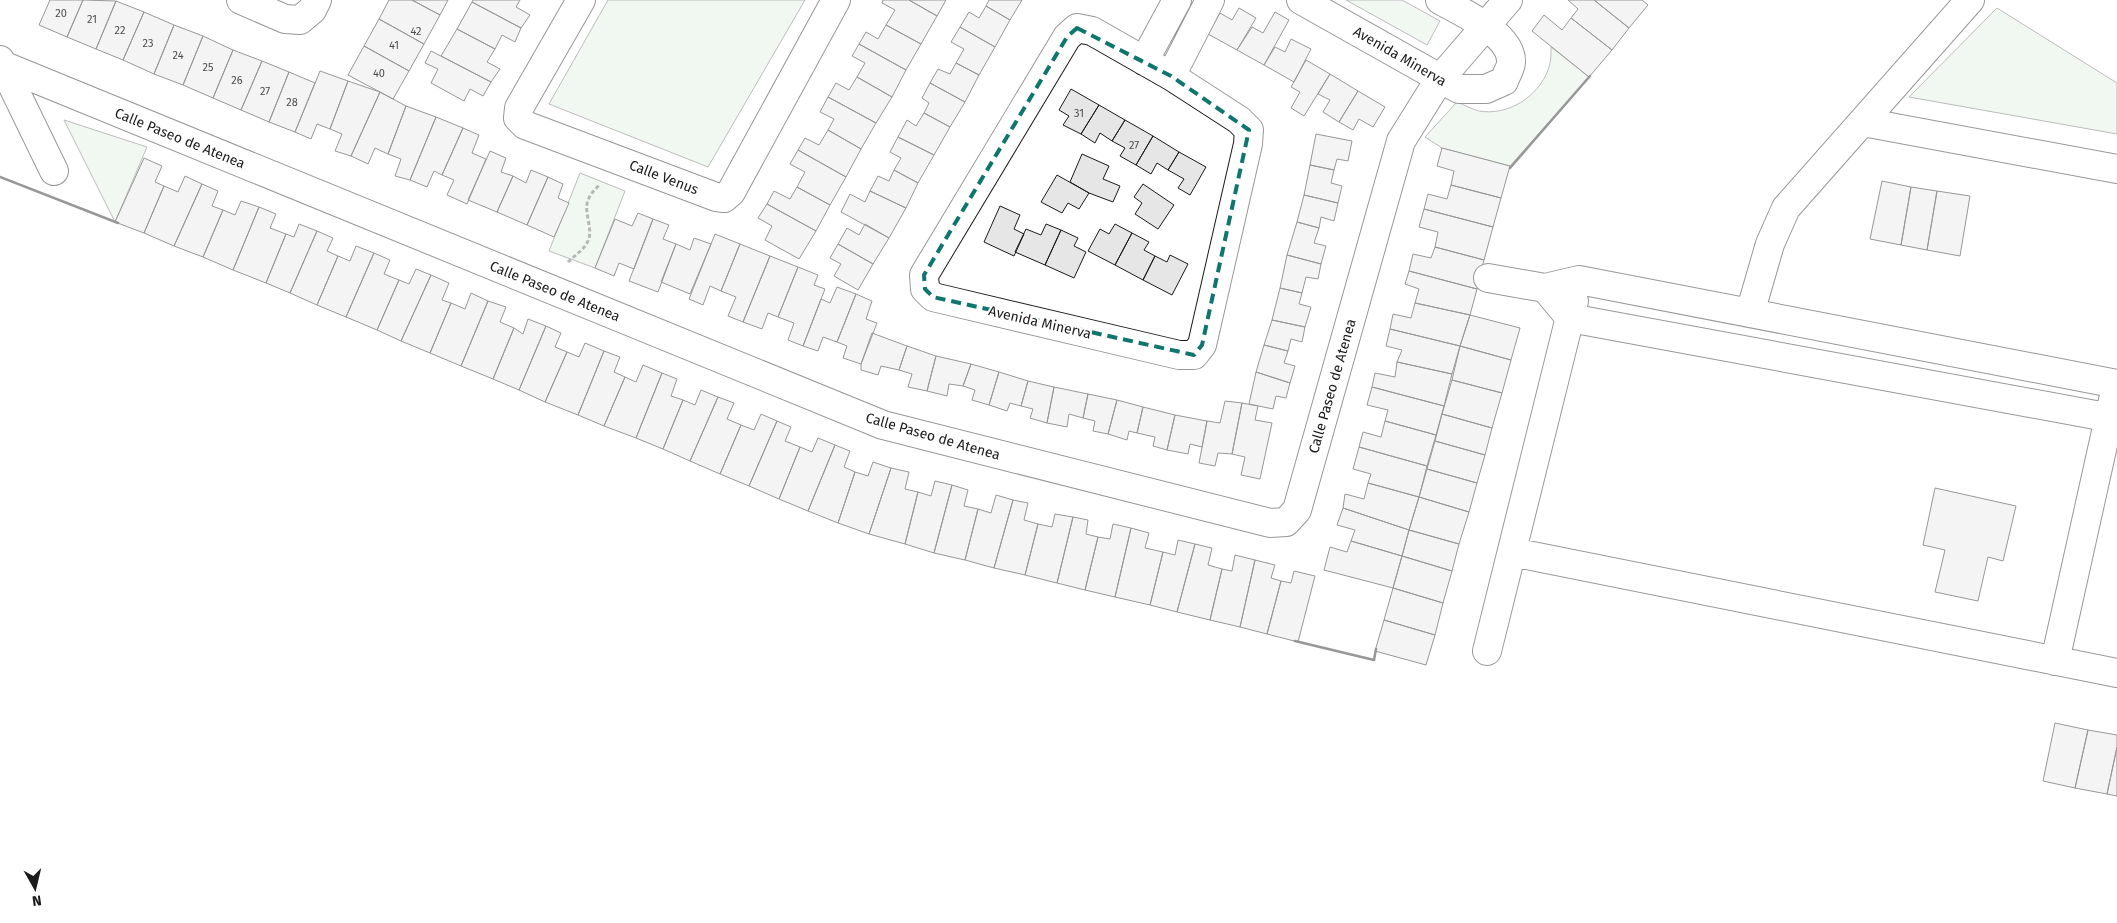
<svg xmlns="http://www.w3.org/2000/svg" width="2117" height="923" font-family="'Fira Sans',sans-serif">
	<rect width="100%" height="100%" fill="#fff"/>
	<path fill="#e0efe3" stroke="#6a6a6a" d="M608 0H805L708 167 549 104Z
		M1346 0H1402L1440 21 1427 45Z
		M1997 8 2117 83V134L1909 97Z
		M1551 47 1589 77 1510 166 1442 148 1425 137 1457 102C1464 105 1472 109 1479 111 1508 116 1538 97 1548 70 1551 63 1551 54 1551 47Z
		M64 120 147 147 115 222Z
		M580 173 625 191 595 268 549 251Z"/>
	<path fill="#e6e6e6" stroke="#1a1a1a" d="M50 0H83L67 37 39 25Z
		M83 0 116 1 96 49 67 37Z
		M389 0H412L440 15 424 44 379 19Z
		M412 0H448L440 15Z
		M473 0H520L516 7 530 15 521 28 472 2Z
		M883 0H909L937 16 921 44 886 25 895 10 882 3Z
		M909 0H946L937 16Z
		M989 0H1022L1010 20 986 6Z
		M1568 0H1594L1629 28 1612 50 1571 18 1578 9Z
		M1594 0H1642L1648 5 1629 28Z
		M116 1 144 12 123 60 96 49Z
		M472 2 521 28 515 42 502 35 495 49 457 29Z
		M986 6 1010 20 995 47 960 27 969 12 979 18Z
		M1239 8 1256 18 1237 50 1208 34 1220 13 1232 20Z
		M144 12 174 25 154 74 123 60Z
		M1275 12 1289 20 1264 65 1237 50 1252 27 1263 33Z
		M1544 15 1562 30 1571 18 1612 50 1589 77 1532 31Z
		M379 19 424 44 409 71 364 46Z
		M174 25 203 36 183 85 154 74Z
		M886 25 921 44 906 70 859 44 866 32 878 39Z
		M960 27 995 47 979 75 956 63 964 49 951 42Z
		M457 29 495 49 487 62 500 69 491 82 441 56Z
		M203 36 233 50 213 98 183 85Z
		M1291 39 1311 49 1294 82 1264 65 1275 47 1285 52Z
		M859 44 906 70 892 97 857 77 865 63 852 56Z
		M364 46 409 71 393 99 348 75Z
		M233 50 262 61 241 110 213 98Z
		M431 51 491 82 483 96 470 89 464 101 431 83 438 69 425 63Z
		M1306 60 1330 74 1304 116 1291 108 1300 92 1291 87Z
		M262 61 289 72 269 122 241 110Z
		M956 63 979 75 965 102 930 83 938 69 950 74Z
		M320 71 348 81 330 129 317 124 311 139 295 132Z
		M289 72 315 83 295 132 269 122Z
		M1330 74 1358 91 1339 122 1323 112 1330 100 1318 94Z
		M857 77 892 97 876 123 828 97 836 83 849 90Z
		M348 81 380 92 351 156 335 151 342 134 330 129Z
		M930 83 965 102 950 127 924 113 929 103 922 98Z
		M1071 89 1099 105 1081 134 1063 125 1069 116 1059 110Z
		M1358 91 1385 107 1373 127 1359 119 1353 130 1339 122Z
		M380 92 406 106 388 154 375 148 368 164 351 156Z
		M828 97 876 123 861 149 828 130 834 119 820 112Z
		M1099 105 1125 120 1112 141 1100 133 1095 143 1081 134Z
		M406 106 436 117 410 180 395 176 401 159 388 154Z
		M924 113 950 127 934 155 898 137 907 120 916 126Z
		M436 117 463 128 442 175 434 171 427 187 410 180Z
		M1125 120 1153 136 1136 165 1120 156 1125 148 1112 141Z
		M463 128 479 135 472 153 486 159 467 204 447 195 454 180 442 175Z
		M828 130 861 149 846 177 798 150 805 138 819 145Z
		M1316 134 1352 141 1348 161 1337 159 1334 170 1310 165Z
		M1153 136 1179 152 1168 170 1157 163 1151 174 1136 165Z
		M898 137 934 155 918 183 894 170 901 158 890 152Z
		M1442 148 1510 166 1501 198 1451 185 1454 171 1437 166Z
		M798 150 846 177 830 205 797 187 805 172 790 164Z
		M490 151 506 158 501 172 513 176 497 212 468 200Z
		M1179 152 1206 167 1190 195 1178 188 1184 179 1168 170Z
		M1082 154 1109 166 1103 179 1120 186 1113 202 1089 193 1070 182Z
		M144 158 162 166 155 182 164 186 144 233 115 222Z
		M1310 165 1334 170 1331 183 1342 186 1338 203 1304 195Z
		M531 170 548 177 527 225 497 212 513 176 526 183Z
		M894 170 918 183 906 208 870 191 878 176 889 181Z
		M1057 175 1089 193 1079 209 1068 203 1062 213 1041 202Z
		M185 176 202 184 174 246 144 233 164 186 178 192Z
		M548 177 563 184 558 198 569 203 554 237 527 225Z
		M1882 181 1911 187 1901 245 1870 239Z
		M202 184 218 191 212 206 223 210 203 257 174 246Z
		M1143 184 1174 205 1158 229 1135 214 1142 203 1134 197Z
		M1451 185 1501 198 1493 227 1424 209 1428 194 1447 199Z
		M797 187 830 205 816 231 767 204 774 191 790 199Z
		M1911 187 1937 191 1927 250 1901 245Z
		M870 191 906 208 889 238 841 212 850 194 865 202Z
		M1937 191 1970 196 1960 256 1927 250Z
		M1304 195 1338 203 1334 221 1321 217 1319 228 1297 222Z
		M241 201 259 207 233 270 203 257 223 210 235 215Z
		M767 204 816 231 799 259 765 240 772 226 758 218Z
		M1000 206 1020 215 1014 229 1024 234 1014 256 984 242Z
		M259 207 276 214 270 228 286 234 266 283 233 270Z
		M1424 209 1493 227 1484 260 1435 247 1438 232 1419 227Z
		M638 213 653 219 634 269 619 263 614 276 595 268 615 219 632 226Z
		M653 219 669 225 663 239 676 244 658 292 629 281Z
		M1297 222 1319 228 1314 243 1326 246 1321 264 1287 255Z
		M299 224 317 231 290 293 266 283 286 234 294 237Z
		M865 224 889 238 873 264 838 244 847 228 859 235Z
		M1046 224 1061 230 1045 265 1015 252 1026 229 1041 235Z
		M1115 224 1132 233 1115 265 1088 251 1100 229 1109 234Z
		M1061 230 1078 238 1074 246 1086 252 1074 278 1045 265Z
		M317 231 333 238 327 251 338 256 317 305 290 293Z
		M1132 233 1149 242 1144 250 1155 256 1143 280 1115 265Z
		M715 234 740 244 721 291 710 286 703 305 689 299Z
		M694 238 711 244 690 294 661 282 676 244 690 250Z
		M740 244 770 256 743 322 728 316 736 297 721 291Z
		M838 244 873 264 858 290 834 276 841 264 830 258Z
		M356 246 374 253 346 317 317 305 338 256 350 261Z
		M1435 247 1484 260 1477 289 1409 271 1413 254 1431 258Z
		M374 253 390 260 384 274 399 280 377 330 346 317Z
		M1170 255 1188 264 1172 295 1143 280 1155 256 1167 262Z
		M1287 255 1321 264 1318 279 1306 277 1302 293 1280 288Z
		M770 256 798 267 778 317 768 313 762 329 743 322Z
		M798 267 818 275 814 285 825 289 803 346 788 340 794 323 778 317Z
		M416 269 431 275 401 341 377 330 399 280 409 284Z
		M1409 271 1477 289 1470 315 1415 303 1419 289 1405 284Z
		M431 275 449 283 442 300 451 303 430 353 401 341Z
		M837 287 856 294 837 342 823 337 818 351 803 346 821 299 830 303Z
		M1280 288 1302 293 1299 304 1311 307 1305 327 1272 320Z
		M471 293 488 301 461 366 430 353 451 303 465 309Z
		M856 294 872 301 866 319 877 323 861 364 843 358 847 346 837 342Z
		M488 301 506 307 500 322 514 328 493 379 461 366Z
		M1415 303 1470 315 1460 346 1390 329 1393 314 1411 318Z
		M1470 315 1520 328 1511 360 1460 346Z
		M528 319 546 326 519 390 493 379 514 328 523 334Z
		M1272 320 1305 327 1302 342 1291 339 1288 351 1264 345Z
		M546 326 561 333 555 347 567 352 545 402 519 390Z
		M1390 329 1460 346 1452 374 1397 362 1402 350 1386 346Z
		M872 333 907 346 899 370 881 366 878 375 861 370V364Z
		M585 343 604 351 578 415 545 402 567 352 579 357Z
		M1264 345 1288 351 1284 363 1295 366 1290 383 1256 372Z
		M907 346 936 356 927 391 908 387 912 374 899 370Z
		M1460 346 1511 360 1502 393 1452 380Z
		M604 351 620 357 614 372 625 377 604 426 578 415Z
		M936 356 971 364 963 386 949 384 947 396 927 391Z
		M1397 362 1452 374 1444 406 1372 387 1375 373 1395 377Z
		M971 364 999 372 989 405 972 400 975 390 963 386Z
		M643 365 662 373 636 438 604 426 625 377 636 382Z
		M999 372 1028 381 1021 406 1010 403 1007 411 989 405Z
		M1256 372 1290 383 1286 398 1276 396 1273 409 1249 404Z
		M662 373 677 379 671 396 683 400 663 449 636 438Z
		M1452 380 1502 393 1492 428 1442 414Z
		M1028 381 1054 387 1047 423 1030 418 1033 409 1021 406Z
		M1054 387 1088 394 1083 418 1069 414 1067 427 1047 423Z
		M1372 387 1444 406 1436 435 1385 421 1388 410 1367 405Z
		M701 390 718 397 690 461 663 449 683 400 695 405Z
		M1088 394 1117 400 1108 434 1093 431 1095 421 1083 418Z
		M718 397 734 403 727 419 741 425 720 474 690 461Z
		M1117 400 1143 407 1137 433 1129 431 1127 440 1108 434Z
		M1225 401 1242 403 1232 454 1218 453 1215 466 1199 463 1207 421 1220 423Z
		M1242 403 1258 406 1255 420 1272 423 1260 479 1241 475 1245 457 1232 454Z
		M1143 407 1175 415 1167 450 1153 446 1155 437 1137 433Z
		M761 414 777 421 749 486 720 474 741 425 754 430Z
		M1442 414 1492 428 1485 455 1435 441Z
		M1175 415 1207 421 1202 447 1190 444 1188 454 1167 450Z
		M777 421 791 427 785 441 800 447 779 499 749 486Z
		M1385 421 1436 435 1427 466 1359 447 1363 432 1381 437Z
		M818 438 835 445 808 511 779 499 800 447 812 452Z
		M1435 441 1485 455 1477 483 1427 469Z
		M835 445 850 451 844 467 855 472 838 523 808 511Z
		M1359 447 1427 466 1419 497 1368 483 1371 474 1353 469Z
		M873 462 891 468 869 534 838 523 855 472 868 476Z
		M891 468 909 472 905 489 918 492 905 544 869 534Z
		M1427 469 1477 483 1469 512 1419 497Z
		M935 481 952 485 934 553 905 544 918 492 931 496Z
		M1368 483 1419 497 1409 530 1343 508 1345 494 1364 499Z
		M952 485 968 490 964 506 978 509 965 560 934 553Z
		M1935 488 2016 506 2003 561 1988 557 1978 601 1935 592 1945 550 1923 545Z
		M996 495 1013 500 994 568 965 560 978 509 991 513Z
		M1419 497 1469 512 1459 544 1409 530Z
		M1013 500 1028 503 1024 520 1038 524 1025 575 994 568Z
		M1343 508 1409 530 1402 556 1351 541 1355 530 1337 525Z
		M1055 514 1073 517 1057 583 1025 575 1038 524 1052 527Z
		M1073 517 1088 520 1086 534 1098 537 1085 590 1057 583Z
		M1113 524 1131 528 1115 597 1085 590 1098 537 1110 539Z
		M1131 528 1149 533 1145 548 1163 552 1150 605 1115 597Z
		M1409 530 1459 544 1452 571 1402 556Z
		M1178 540 1195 544 1177 612 1150 605 1163 552 1175 555Z
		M1351 541 1402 556 1393 588 1324 570 1330 547 1347 552Z
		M1195 544 1212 548 1208 565 1222 569 1210 620 1177 612Z
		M1235 555 1255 560 1240 627 1210 620 1222 569 1232 571Z
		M1402 556 1452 571 1443 603 1393 588Z
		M1255 560 1275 565 1271 578 1281 581 1267 634 1240 627Z
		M1294 571 1315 576 1298 642 1267 634 1281 581 1291 583Z
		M1393 588 1443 603 1435 635 1384 620Z
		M1384 620 1435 635 1426 665 1375 651Z
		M2055 723 2088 730 2075 788 2043 781Z
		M2088 730 2117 735V747L2107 794 2075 788Z
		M2117 747V796L2107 794Z"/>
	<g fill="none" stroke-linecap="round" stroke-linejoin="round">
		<defs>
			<path id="minor" d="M241 0 285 19 300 20 312 10 317 0
				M581 0 519 108 518 118 525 125 716 197 724 198 731 192 836 0
				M1301 0 1459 89H1486L1504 81C1506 75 1511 68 1511 62 1512 34 1461 12 1440 0
				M1077 28 1092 31 1171 76 1239 120 1249 130 1248 144 1202 345 1194 355H1179L933 297 925 289 924 275 1067 37Z
				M0 60 54 171
				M1144 61 1177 0
				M2 65 883 425 1270 523 1286 522 1297 510 1401 141 1439 80 1508 0
				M1171 76 1210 0
				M1863 122 2117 169
				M1488 278 1545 288 1579 280 2117 384
				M1545 288 1570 318 2117 419
				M1750 313 1770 244 1786 208 1970 0
				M1512 552 2117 673
				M1487 651 1574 301
				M2055 661 2113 400"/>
		</defs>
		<use href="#minor" stroke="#1a1a1a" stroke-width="30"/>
		<path stroke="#5f5f5f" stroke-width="3" stroke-dasharray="4 2.5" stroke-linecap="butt" d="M568 262C575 255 584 250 588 241 594 228 582 211 589 198 591 193 596 189 599 185"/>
		<use href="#minor" stroke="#fff" stroke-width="28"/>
		<path stroke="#1a1a1a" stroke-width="2.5" d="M1510 168 1590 76
			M0 177 118 223
			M1295 641 1374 660 1376 649"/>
	</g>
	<path d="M0 0H2117V923H0ZM1077 28 1171 76 1249 130 1202 345 1194 355 933 297 925 289 924 275 1067 37Z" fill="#fff" fill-opacity=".55" fill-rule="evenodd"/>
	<path fill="none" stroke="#0f766e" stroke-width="4" stroke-dasharray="10 6" stroke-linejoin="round" d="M1077 28 1171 76 1249 130 1202 345 1194 355 933 297 925 289 924 275 1067 37Z"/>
	<g text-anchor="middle" stroke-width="4" stroke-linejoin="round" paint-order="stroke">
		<g font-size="11" fill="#4d4d4d">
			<text x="61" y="17">20</text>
			<text x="92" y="23">21</text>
			<text x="120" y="34">22</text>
			<text x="416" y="35">42</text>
			<text x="148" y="47">23</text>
			<text x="394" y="49">41</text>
			<text x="178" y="59">24</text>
			<text x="208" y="71">25</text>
			<text x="379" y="77">40</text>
			<text x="237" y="84">26</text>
			<text x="265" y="95">27</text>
			<text x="292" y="106">28</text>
			<text x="1079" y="117">31</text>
			<text x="1134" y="149">27</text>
		</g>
		<g font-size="14" fill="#1a1a1a" stroke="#fff">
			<text transform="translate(1400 56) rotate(30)" y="5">Avenida Minerva</text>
			<text transform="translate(180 138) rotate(22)" y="5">Calle Paseo de Atenea</text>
			<text transform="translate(664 177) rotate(21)" y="5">Calle Venus</text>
			<text transform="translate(555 291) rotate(22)" y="5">Calle Paseo de Atenea</text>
			<text transform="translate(1040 322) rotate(13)" y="5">Avenida Minerva</text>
			<text transform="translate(1332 386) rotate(-74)" y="5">Calle Paseo de Atenea</text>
			<text transform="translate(933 436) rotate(16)" y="5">Calle Paseo de Atenea</text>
		</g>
	</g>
	<g transform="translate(35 888) rotate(172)" stroke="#ffffff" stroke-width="4" paint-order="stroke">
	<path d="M0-4L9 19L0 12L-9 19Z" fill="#1a1a1a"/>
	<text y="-8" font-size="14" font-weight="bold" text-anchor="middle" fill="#1a1a1a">N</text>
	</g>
</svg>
